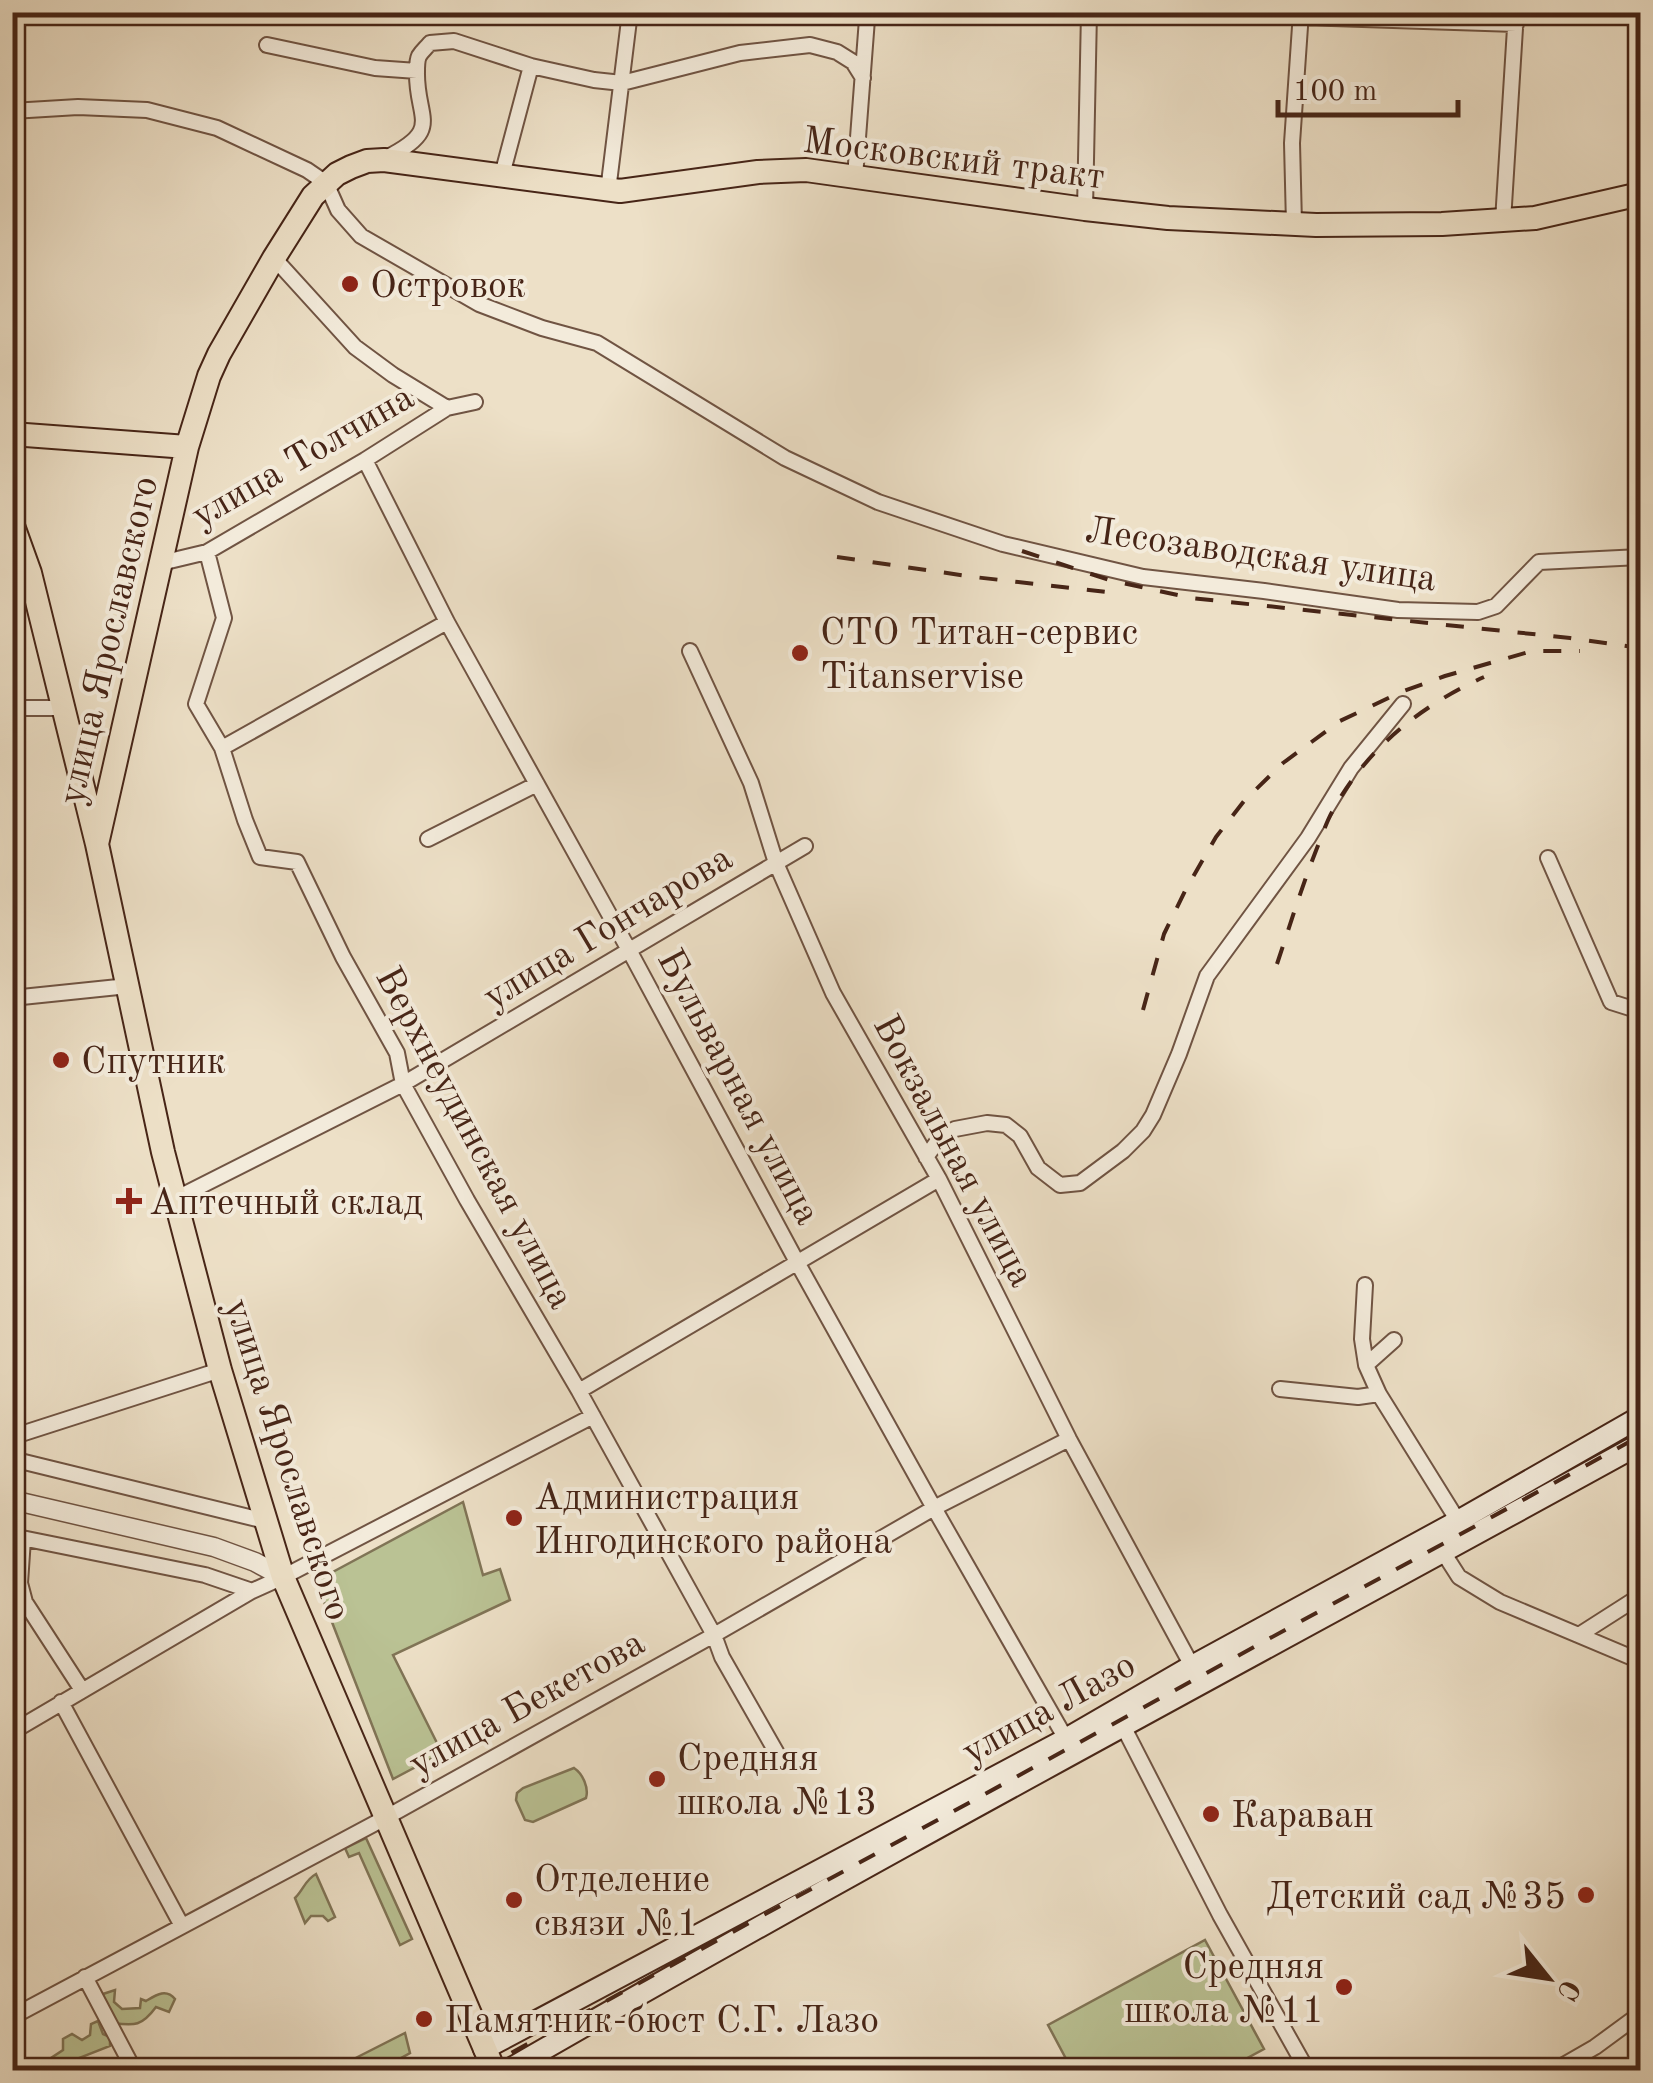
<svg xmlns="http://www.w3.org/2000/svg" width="1653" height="2083" font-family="'Old Standard TT',serif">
	<rect width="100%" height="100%" fill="#ede0c7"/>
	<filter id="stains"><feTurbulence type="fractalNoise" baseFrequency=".002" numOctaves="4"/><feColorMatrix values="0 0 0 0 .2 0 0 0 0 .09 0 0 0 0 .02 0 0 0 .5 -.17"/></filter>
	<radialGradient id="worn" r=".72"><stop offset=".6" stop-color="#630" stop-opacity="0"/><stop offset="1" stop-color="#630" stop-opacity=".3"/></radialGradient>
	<path fill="#bac294" stroke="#807456" stroke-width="2.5" d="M463 1502 483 1575 500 1569 510 1600 393 1655 442 1753 393 1779 316 1581Z
		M574 1768C583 1774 589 1788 586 1798L533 1822 525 1820 516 1800 517 1793 523 1788Z
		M366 1838 412 1939 400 1945 359 1853 349 1857 345 1848Z
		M316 1874 335 1917 328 1921 323 1916H311L305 1923 295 1898C304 1889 305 1880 316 1874Z
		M1205 1940 1264 2049 1225 2070H1072L1048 2025Z
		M115 1990 114 2002 122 2009 140 2008 141 1999 146 2001C156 1995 166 1988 175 1999L169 2012 156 2007C142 2026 135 2026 113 2023L103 2011V1994Z
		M98 2021 103 2034 110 2037V2046L54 2068 48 2065V2060L63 2050V2039L72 2034 82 2040 90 2035 91 2024Z
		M405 2033 410 2053 379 2070H332Z"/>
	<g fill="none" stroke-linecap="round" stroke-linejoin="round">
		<defs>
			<path id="minor" d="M1301 17 1516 24
				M267 45 375 68 417 71
				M12 111 78 107 147 110 217 128 307 170 326 183 338 210 361 236 479 304 542 328 597 343 785 458 878 502 1003 544 1143 577 1264 591 1398 610 1478 612 1496 606 1539 562 1640 557
				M386 158C444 129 416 119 417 72 417 67 417 60 419 56 422 51 426 48 430 43L454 41 531 66 594 80 622 83 740 53 810 45 837 52 853 62 863 78
				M502 175 531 66
				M855 177 867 19
				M608 191 630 12
				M1085 209 1089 12
				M1503 221 1516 12
				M1294 224 1292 143 1301 12
				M274 258 355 347 393 375 447 408
				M365 460 447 622 629 950 797 1262 934 1508 1066 1739
				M207 552 224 618 196 704 222 748 245 820 260 857 297 862 343 957 397 1053 403 1084 467 1200 579 1391 714 1635 722 1657 779 1757
				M161 563 207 552 365 460 447 408 475 402
				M690 651 751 783 776 863 833 993 939 1179 1069 1439 1192 1666
				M12 708H64
				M222 748 447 622
				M428 839 537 784
				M1548 858 1611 1002 1630 1008 1640 1004
				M12 998 128 986
				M926 1157 937 1142 955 1129 987 1123 1006 1125 1020 1136 1038 1168 1060 1185 1080 1183 1123 1151 1143 1131 1153 1115 1179 1054 1207 976 1308 838 1351 768 1403 704
				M175 1199 403 1084 805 846
				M1365 1285 1362 1339 1366 1365 1379 1394 1458 1521
				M1366 1365 1394 1340
				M1280 1389 1358 1397 1379 1394
				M579 1391 939 1179
				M12 1440 21 1434 220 1370
				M12 1459 265 1521
				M12 1536 205 1575 252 1591
				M23 1539 20 1583 25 1602 82 1690
				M1443 1552 1459 1577 1500 1602 1640 1661
				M1579 1635 1640 1596
				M61 1702 182 1926
				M1123 1726 1220 1915 1307 2070
				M12 1732 252 1591 283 1577 593 1416
				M85 1977 134 2070
				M12 2017 385 1818 714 1635 934 1508 1069 1439
				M1555 2070 1595 2047 1640 2014"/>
			<path id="tertiary" d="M12 1500 214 1547 255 1562 283 1577"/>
			<path id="secondary" d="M484 2049 1066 1739 1192 1666 1458 1521 1640 1417
				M508 2070C881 1854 1262 1652 1640 1444"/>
			<path id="primary" d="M12 434 187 447
				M12 523 30 573 97 844 163 1152 220 1370 283 1577 494 2070
				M97 844 187 447 209 376 219 354 274 258 313 196 337 174 351 167 367 161 384 160 620 191 758 172 806 170 1085 209 1168 218 1316 225 1442 224 1535 218 1640 194"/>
		</defs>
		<use href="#minor" stroke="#705443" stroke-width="18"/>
		<use href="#tertiary" stroke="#705443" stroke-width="21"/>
		<use href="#secondary" stroke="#472517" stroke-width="24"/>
		<use href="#primary" stroke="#472517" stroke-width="26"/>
		<use href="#minor" stroke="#f3ebdb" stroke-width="14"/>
		<use href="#tertiary" stroke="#f3ebdb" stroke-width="18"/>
		<use href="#secondary" stroke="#f3ebdb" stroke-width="20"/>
		<use href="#primary" stroke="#ede0c7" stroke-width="22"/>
		<path stroke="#472517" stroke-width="4" stroke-dasharray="18 18" stroke-linecap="butt" d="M1022 551 1109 580 1191 598 1570 638 1640 648
			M837 557 974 577 1116 593
			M1277 964C1290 925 1302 886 1317 848 1322 836 1326 823 1332 812 1366 749 1420 706 1484 677
			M1143 1010 1164 934 1186 889 1216 837 1244 801 1283 763 1340 721 1401 692 1445 676 1532 651H1580
			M480 2070 1640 1436"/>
	</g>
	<g fill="#8f2418" stroke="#f3ebdb" stroke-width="4">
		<circle cx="350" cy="284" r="10"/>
		<circle cx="800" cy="653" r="10"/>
		<circle cx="61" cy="1060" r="10"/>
		<path d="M124 1186h10v10h10v10h-10v10h-10v-10h-10v-10h10z"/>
		<circle cx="514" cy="1518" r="10"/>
		<circle cx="657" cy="1779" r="10"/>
		<circle cx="1211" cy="1814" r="10"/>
		<circle cx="1586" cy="1895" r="10"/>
		<circle cx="514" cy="1900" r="10"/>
		<circle cx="1344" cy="1987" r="10"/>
		<circle cx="424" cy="2019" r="10"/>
	</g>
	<g text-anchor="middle" stroke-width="8" stroke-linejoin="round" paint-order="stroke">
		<g font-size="38" fill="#472517" stroke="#f3ebdb">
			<text transform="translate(954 157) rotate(7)" y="13">Московский тракт</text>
			<text transform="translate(302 455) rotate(-30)" y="13">улица Толчина</text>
			<text transform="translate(1261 553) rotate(8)" y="13">Лесозаводская улица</text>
			<text transform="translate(107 640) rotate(-77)" y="13">улица Ярославского</text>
			<text transform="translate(607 926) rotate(-31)" y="13">улица Гончарова</text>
			<text transform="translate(740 1086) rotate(62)" y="13">Бульварная улица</text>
			<text transform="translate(476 1137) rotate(62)" y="13">Верхнеудинская улица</text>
			<text transform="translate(955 1150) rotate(62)" y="13">Вокзальная улица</text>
			<text transform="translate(289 1459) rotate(72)" y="13">улица Ярославского</text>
			<text transform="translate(526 1702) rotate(-29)" y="13">улица Бекетова</text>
			<text transform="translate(1048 1707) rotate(-29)" y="13">улица Лазо</text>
		</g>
		<g font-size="38" fill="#472517" stroke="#f3ebdb" text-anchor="start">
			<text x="370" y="297">Островок</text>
			<text x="820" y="644">СТО Титан-сервис<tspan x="820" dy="44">Titanservise</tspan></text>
			<text x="81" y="1073">Спутник</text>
			<text x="149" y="1214">Аптечный склад</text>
			<text x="534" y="1509">Администрация<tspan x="534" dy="44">Ингодинского района</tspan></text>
			<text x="677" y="1770">Средняя<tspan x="677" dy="44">школа №13</tspan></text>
			<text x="1231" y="1827">Караван</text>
			<text x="534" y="1891">Отделение<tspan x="534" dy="44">связи №1</tspan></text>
			<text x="1566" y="1908" text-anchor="end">Детский сад №35</text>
			<text x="1324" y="1978" text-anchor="end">Средняя<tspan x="1324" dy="44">школа №11</tspan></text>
			<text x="444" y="2032">Памятник-бюст С.Г. Лазо</text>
		</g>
	</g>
	<rect width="1653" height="2083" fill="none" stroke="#ede0c7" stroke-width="50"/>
	<rect x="15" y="15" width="1623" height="2053" fill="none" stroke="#472517" stroke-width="5"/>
	<rect x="25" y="25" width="1603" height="2033" fill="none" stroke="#472517" stroke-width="2.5"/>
	<g transform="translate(1548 1978) rotate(120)" stroke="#f3ebdb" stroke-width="8" paint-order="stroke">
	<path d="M0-8L18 38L0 25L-18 38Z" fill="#472517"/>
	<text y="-15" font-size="28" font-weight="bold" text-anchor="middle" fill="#472517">С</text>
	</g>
	<path d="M1278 100v15h180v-15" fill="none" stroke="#472517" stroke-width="5"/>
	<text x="1293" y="100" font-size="30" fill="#472517" stroke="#f3ebdb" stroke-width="8" paint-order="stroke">100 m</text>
	<rect width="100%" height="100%" filter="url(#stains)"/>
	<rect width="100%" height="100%" fill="url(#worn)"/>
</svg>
